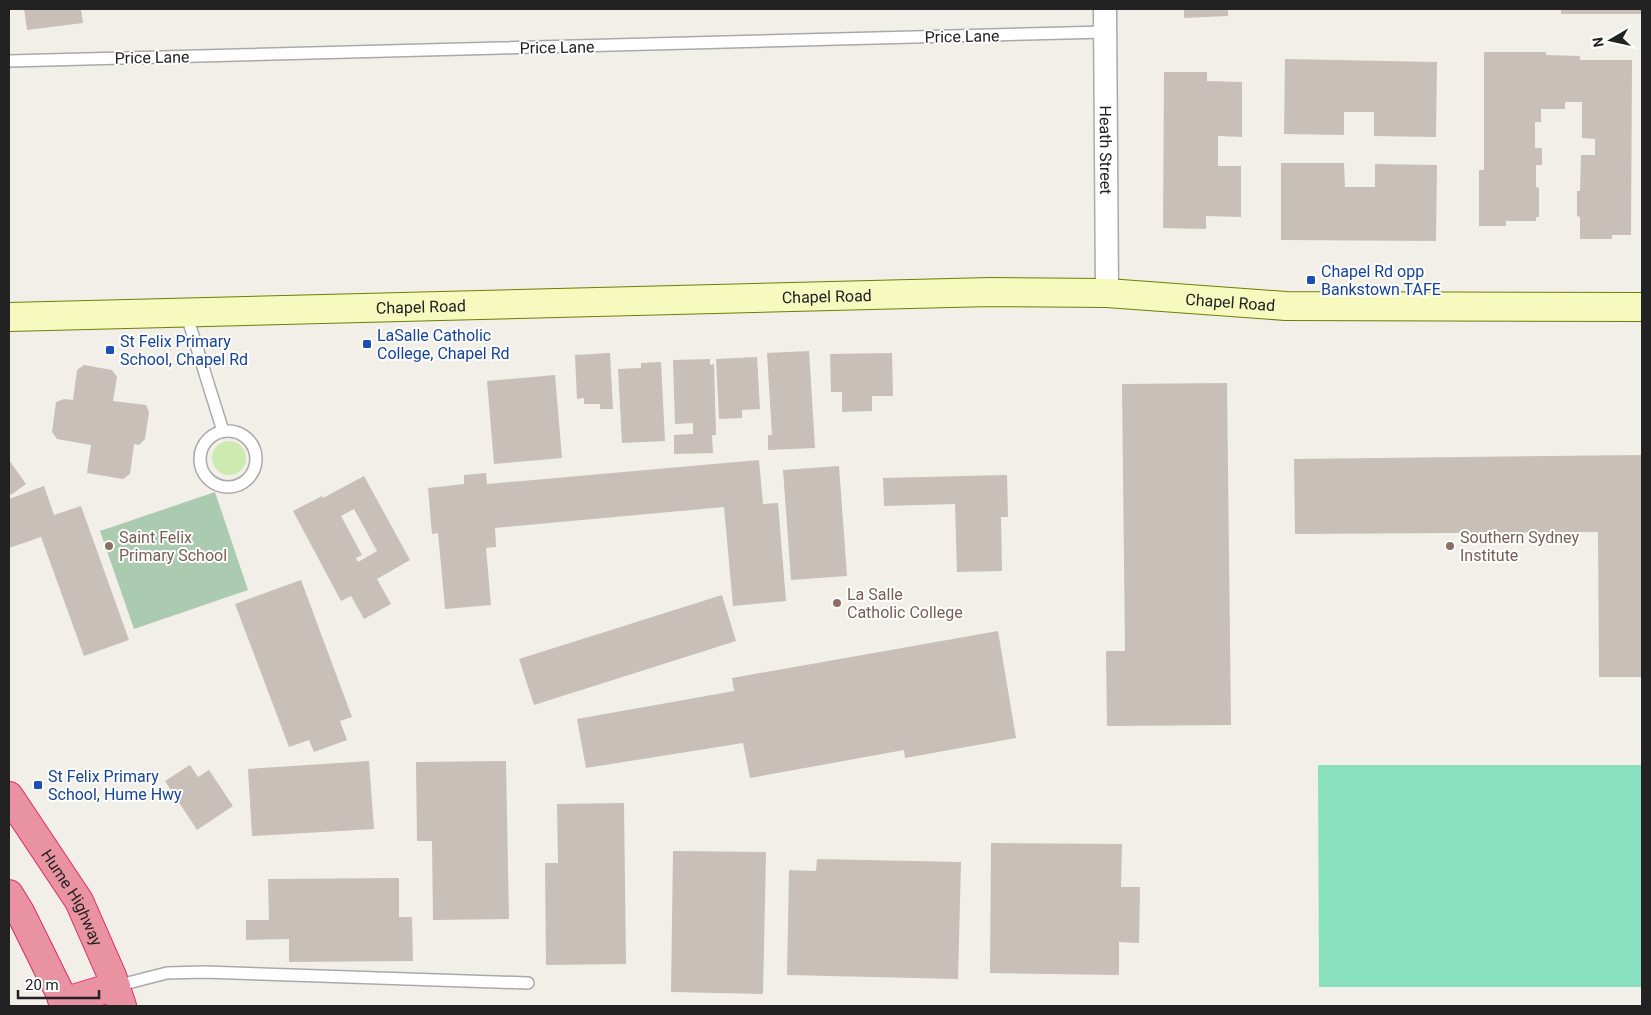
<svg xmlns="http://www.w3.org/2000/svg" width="1651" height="1015" font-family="Roboto,sans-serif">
	<rect width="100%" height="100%" fill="#f2efe9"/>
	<path fill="#cdebb0" d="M212 458a17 17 0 1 1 34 0a17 17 0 1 1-34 0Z"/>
	<path fill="#aacbaf" d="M215 492 248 590 134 629 100 531Z"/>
	<path fill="#88e0be" d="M1318 765H1642V987H1319Z"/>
	<path fill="#c7bfb8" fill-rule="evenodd" d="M24 9H81L83 23 27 30Z
		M1184 9H1228V16L1184 18Z
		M1561 9H1642V14H1561Z
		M1484 52H1546V55L1580 56V60H1632L1631 235H1612V239H1580V217L1577 216V191H1580L1581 155H1595V139L1582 138V102H1565V109H1541V122H1535V148H1542V165H1536V187L1539 188V217H1536V221H1506V226H1479V170H1484Z
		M1285 59 1437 62 1436 137 1374 136V112H1344V135L1284 134Z
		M1164 72H1207V81L1242 82V137L1218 136V166H1241V217L1206 216V229L1163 228Z
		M1281 163H1344L1345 187H1375V164L1437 165 1436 241 1281 240Z
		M809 351 815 448 768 450V435H772L767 353Z
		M610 353 613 409H600V404H584V398L577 399 575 355Z
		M892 353 893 396H872V411L842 412V392H831L830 354Z
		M757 357 760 409 742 410V418L719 419 716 359Z
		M710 359V365L714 364 716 435H712L713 453 674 454V435L693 434V423L675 424 673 360Z
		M661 362 665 441 622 443 618 369 641 368V363Z
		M84 365 112 370 117 377 113 401 146 405 149 412 145 439 139 445 134 444 130 474 123 479 87 473 91 445 57 439 52 432 56 402 64 399 73 400 77 370Z
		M555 375 562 458 494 464 487 381Z
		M1227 383 1231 725 1107 726 1106 651H1125L1122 384Z
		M1642 455V677H1599L1598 532 1295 534 1294 459Z
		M9 460 26 484 11 495 9 492Z
		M759 460 763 504 778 503 786 601 733 606 724 507 495 528 496 547 486 548 491 605 445 609 438 533 432 534 428 488 464 484V475L486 473 487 484Z
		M839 466 847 576 791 580 783 470Z
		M1007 475 1008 517H1001L1002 571 957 572 955 504 884 506 883 478Z
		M364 476 410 560 377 579 391 604 364 619 351 596 341 601 293 511 322 496 323 498ZM354 509 377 551 358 562 356 558 362 555 341 516Z
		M44 486 54 515 81 506 129 640 84 656 41 537 9 548V499Z
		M301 580 352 717 340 721 347 740 314 752 309 740 289 747 235 604Z
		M722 595 736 641 534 705 519 659Z
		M998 631 1016 738 905 758 904 750 750 778 743 743 586 768 577 719 734 691 732 678Z
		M369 761 374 829 252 836 248 769Z
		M506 761 509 919 433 920 432 841H417L416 762Z
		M190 765 198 777 209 770 233 806 197 830 165 781Z
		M624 803 626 964 546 965 545 863H558L557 804Z
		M991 843 1122 844 1121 887H1140L1139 943 1119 942V975L990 973Z
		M673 851 766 852 763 994 671 992Z
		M817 859 961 862 958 979 787 975 789 870 816 871Z
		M399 878V917H412L413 961 289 962V939L246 940V920H269L268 879Z"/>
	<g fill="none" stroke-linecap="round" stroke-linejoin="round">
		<defs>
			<path id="lane" d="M9 61 1105 32
				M186 313 223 431
				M200 459a28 28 0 1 1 56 0a28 28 0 1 1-56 0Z
				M116 986 167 973 203 972 528 983"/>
			<g id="street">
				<path id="s1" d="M1105 9 1107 293"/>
			</g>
			<g id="secondary">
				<path id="s2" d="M9 317 990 292 1107 293 1286 306 1642 307"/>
			</g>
			<g id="highway">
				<path id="s3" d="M9 796 79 901 112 976 122 1006"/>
				<path d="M9 894 20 912 60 993 64 1006"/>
				<path d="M63 1002 116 986"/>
			</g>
		</defs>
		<use href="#lane" stroke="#a9a9a9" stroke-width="14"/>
		<use href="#street" stroke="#a9a9a9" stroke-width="25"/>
		<use href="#secondary" stroke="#707d05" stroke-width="30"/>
		<use href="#highway" stroke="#dc2a67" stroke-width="30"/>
		<use href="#lane" stroke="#fff" stroke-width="11"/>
		<use href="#street" stroke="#fff" stroke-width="22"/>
		<use href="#secondary" stroke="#f7fabf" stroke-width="28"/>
		<use href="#highway" stroke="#e892a2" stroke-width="28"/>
	</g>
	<g fill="#1a4fb4" stroke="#fff" stroke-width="2">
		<rect x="1306" y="275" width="10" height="10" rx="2.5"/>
		<rect x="362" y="339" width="10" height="10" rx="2.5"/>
		<rect x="105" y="345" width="10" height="10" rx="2.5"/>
		<rect x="33" y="780" width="10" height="10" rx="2.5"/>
	</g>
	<g fill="#8d6e63" stroke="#fff" stroke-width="2">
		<circle cx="109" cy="546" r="5"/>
		<circle cx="1450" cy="546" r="5"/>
		<circle cx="837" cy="603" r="5"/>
	</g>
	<g text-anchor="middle" stroke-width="4" stroke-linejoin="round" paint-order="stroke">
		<g font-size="16" fill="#222" stroke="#fff">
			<text transform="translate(962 36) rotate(-1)" y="6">Price Lane</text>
			<text transform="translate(557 47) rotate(-1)" y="6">Price Lane</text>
			<text transform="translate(152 57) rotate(-1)" y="6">Price Lane</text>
			<text dy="6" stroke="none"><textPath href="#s1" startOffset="141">Heath Street</textPath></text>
			<text dy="6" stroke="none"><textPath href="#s2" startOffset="818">Chapel Road</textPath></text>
			<text dy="6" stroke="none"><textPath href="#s2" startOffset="1222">Chapel Road</textPath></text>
			<text dy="6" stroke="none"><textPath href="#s2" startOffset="412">Chapel Road</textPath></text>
			<text dy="6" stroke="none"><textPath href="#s3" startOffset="120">Hume Highway</textPath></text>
		</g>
		<g font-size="16" fill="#164399" stroke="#fff" text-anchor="start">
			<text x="1321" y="277">Chapel Rd opp<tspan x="1321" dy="18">Bankstown TAFE</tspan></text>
			<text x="377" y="341">LaSalle Catholic<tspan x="377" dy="18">College, Chapel Rd</tspan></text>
			<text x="120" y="347">St Felix Primary<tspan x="120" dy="18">School, Chapel Rd</tspan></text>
			<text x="48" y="782">St Felix Primary<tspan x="48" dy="18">School, Hume Hwy</tspan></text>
		</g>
		<g font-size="16" fill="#785e54" stroke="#fff" text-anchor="start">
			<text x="119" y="543">Saint Felix<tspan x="119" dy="18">Primary School</tspan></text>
			<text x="1460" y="543">Southern Sydney<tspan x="1460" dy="18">Institute</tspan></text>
			<text x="847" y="600">La Salle<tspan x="847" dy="18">Catholic College</tspan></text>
		</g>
	</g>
	<rect width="1651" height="1015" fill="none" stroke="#222222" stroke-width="20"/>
	<g transform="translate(1611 40) rotate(261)" stroke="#ffffff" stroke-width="4" paint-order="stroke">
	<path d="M0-4L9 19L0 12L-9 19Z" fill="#222222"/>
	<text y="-8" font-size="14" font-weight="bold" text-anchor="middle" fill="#222222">N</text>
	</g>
	<path d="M18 990v8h81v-8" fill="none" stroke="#222222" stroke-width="2.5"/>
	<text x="25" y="990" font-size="15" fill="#222222" stroke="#ffffff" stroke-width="4" paint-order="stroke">20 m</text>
</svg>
